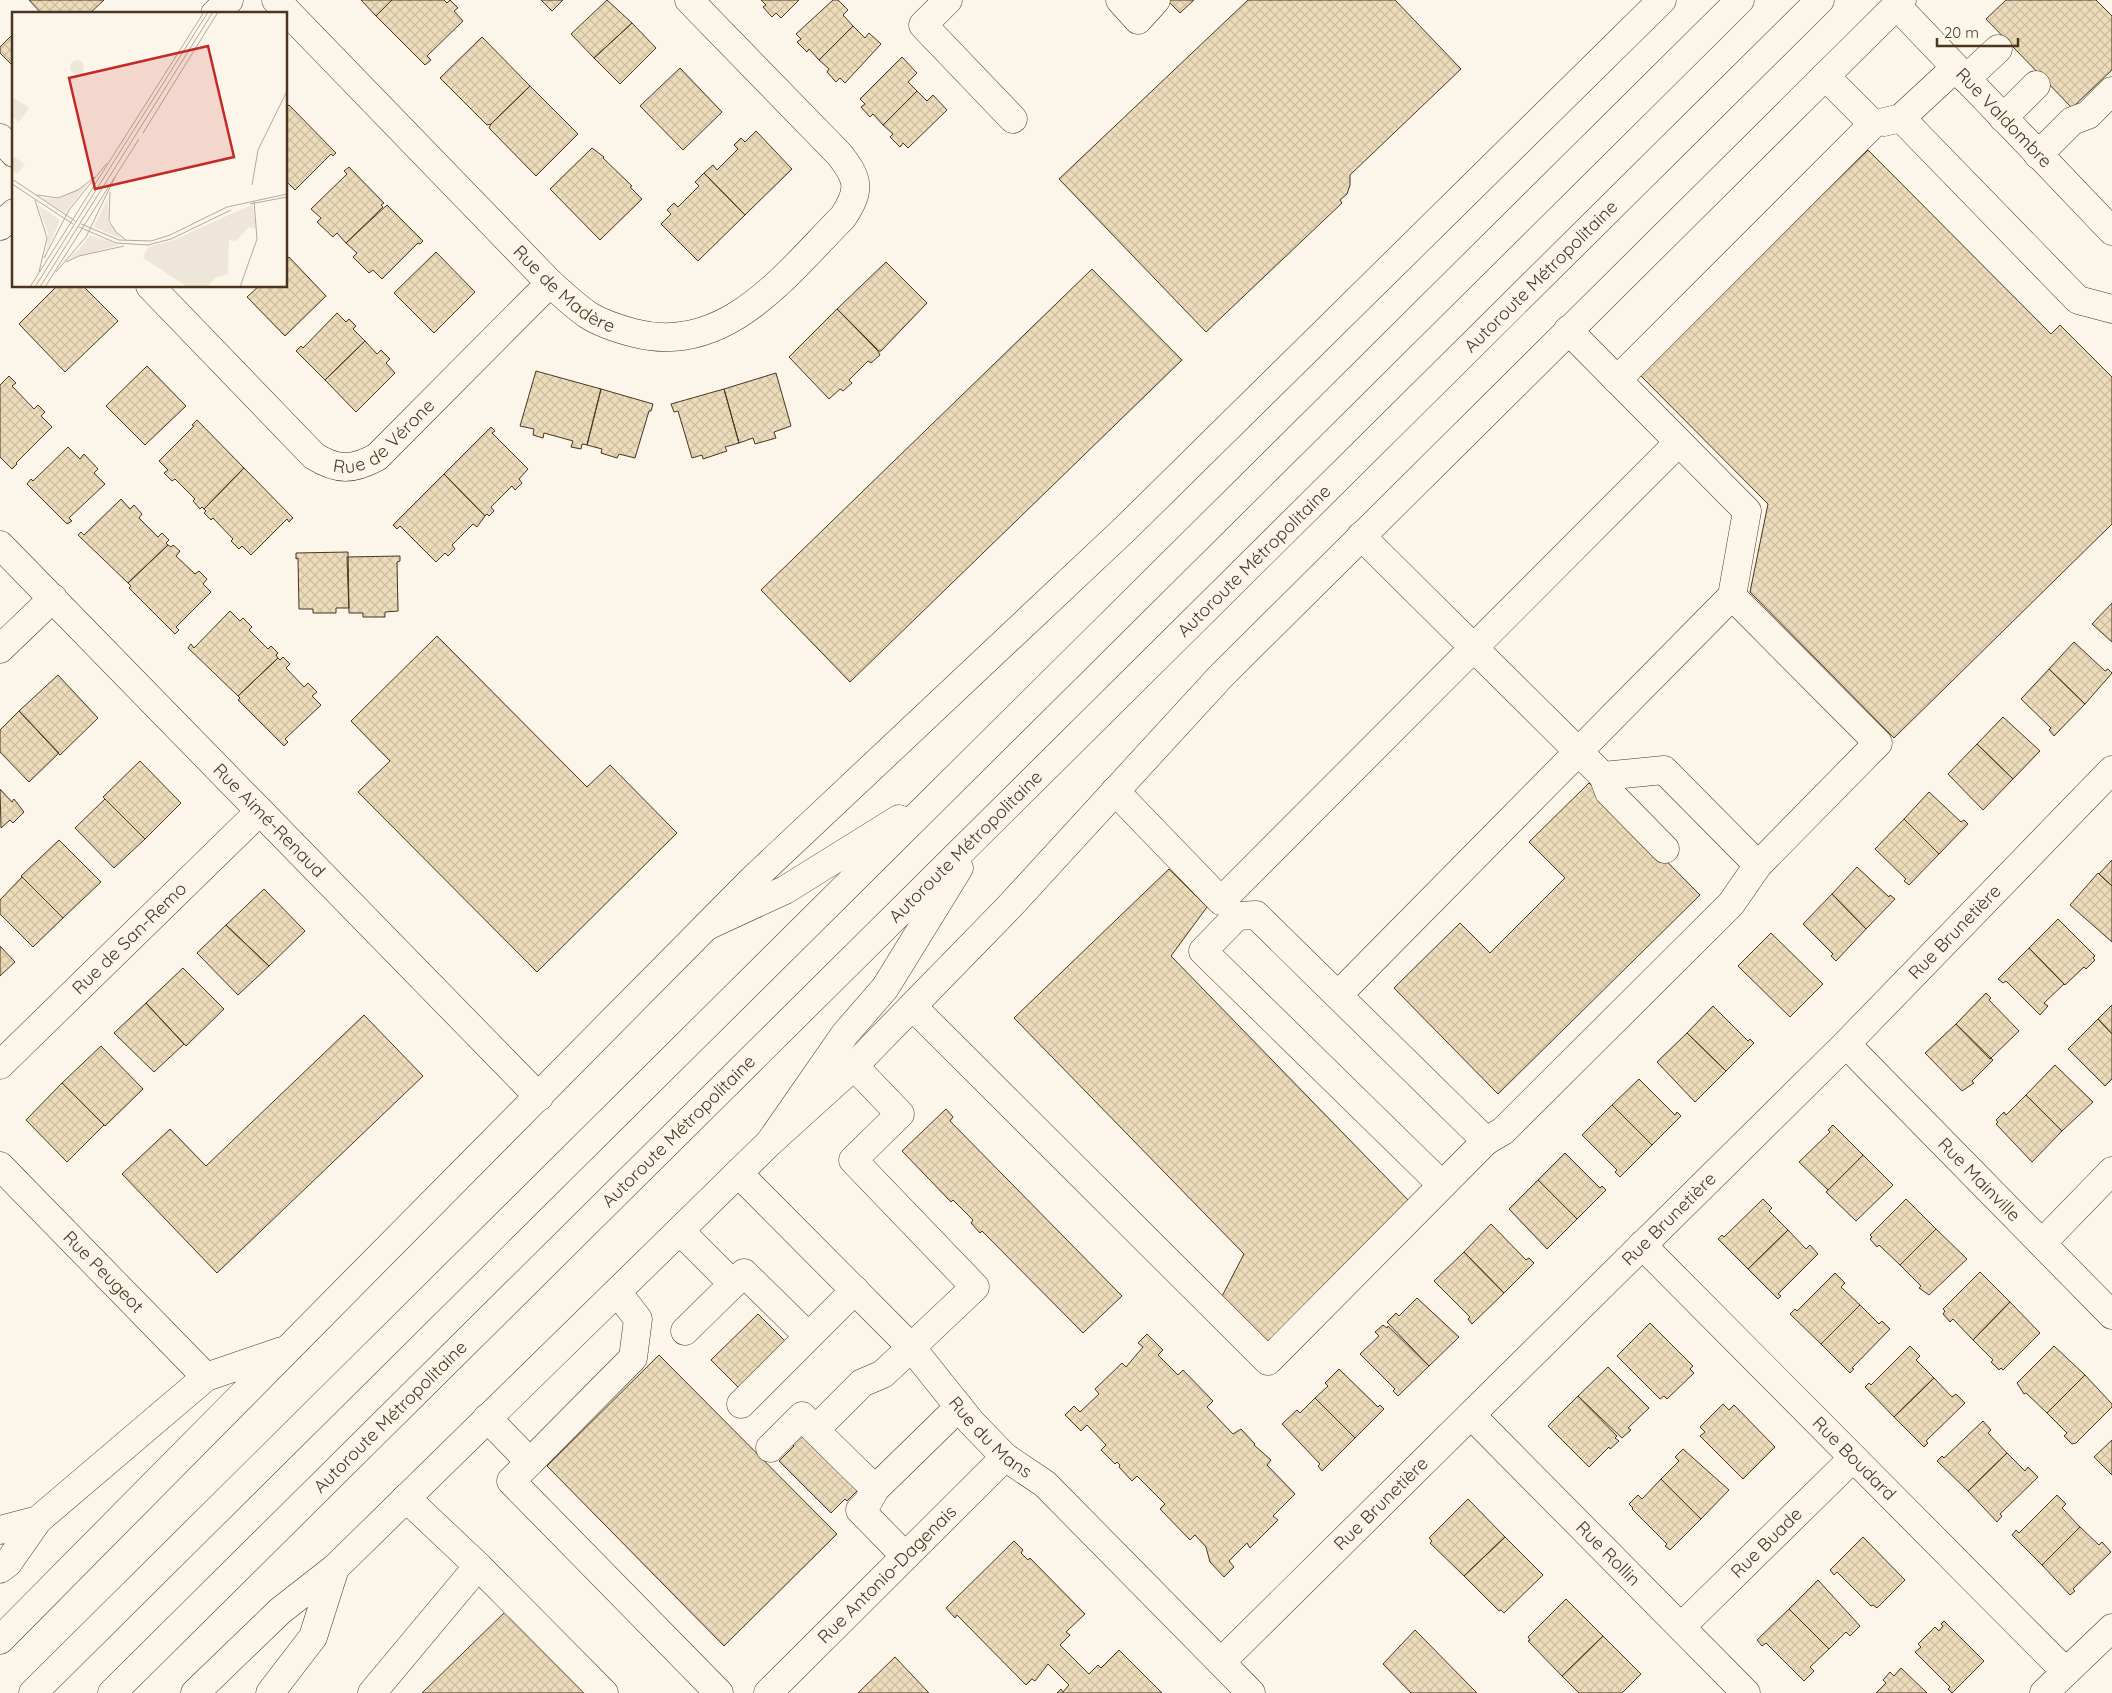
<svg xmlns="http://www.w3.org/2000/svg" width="2112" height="1693" font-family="Quicksand,sans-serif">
	<defs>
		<pattern id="building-cross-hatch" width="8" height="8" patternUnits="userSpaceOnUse" patternTransform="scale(1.25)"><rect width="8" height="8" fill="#ecdcbc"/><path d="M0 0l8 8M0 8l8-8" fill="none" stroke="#ccbda1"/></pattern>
	</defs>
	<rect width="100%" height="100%" fill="#fbf6e9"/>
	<path fill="url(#building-cross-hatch)" stroke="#4a3520" d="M29 0H104L89 14H42Z
		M361 0H392L376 16Z
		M392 0H444L447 3 450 0 458 8 454 11 463 21 427 56 431 60 425 65 376 16Z
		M541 0H563L552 11Z
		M607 0 632 23 594 58 571 34Z
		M761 0H799L781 18 776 13 772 17 763 7 766 5Z
		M833 0H838L848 10 843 15 853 26 819 60 809 49 807 52 797 42 801 39 796 34Z
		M1167 0H1194L1180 13Z
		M1248 0H1395L1461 69 1350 175V185L1347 194 1340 200 1342 203 1206 332 1059 179Z
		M2006 0H2096L2112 16V70L2072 108 1986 19Z
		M632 23 656 48 620 84 594 58Z
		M853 26 865 38 869 33 881 44 845 83 840 78 836 82 827 72 829 69 819 60Z
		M14 33V67L0 53V47Z
		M482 37 530 86 491 124 487 125 440 78Z
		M902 57 917 73 908 82 917 91 883 125 873 114 870 117 861 107 865 104 860 99Z
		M680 68 722 112 683 150 640 106Z
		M530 86 578 134 536 176 489 128 491 124Z
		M917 91 927 101 933 95 947 110 908 148 903 143 900 147 890 137 893 134 883 125Z
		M289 105 336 153 333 156 331 154 295 190 286 181V108Z
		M756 131 792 169 745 215 704 173 713 165 717 170 738 149 734 145 741 138 745 142Z
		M592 148 604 157 603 158 632 186 630 187 642 199 600 240 550 189Z
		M1868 150 2051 334 2060 325 2112 377V524L1894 738 1750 592 1768 504 1639 374Z
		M349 167 384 203 381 205 383 207 346 243 337 233 333 237 317 222 321 218 311 209 347 174 344 171Z
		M704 173 745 215 698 261 661 224 671 214 667 210 674 203 678 207 699 186 695 182Z
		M387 205 423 241 420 244 418 243 382 279 373 270 369 273 353 257 357 253 346 243Z
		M436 252 475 292 434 333 394 293Z
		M289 257 326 296 285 336 247 297 259 286H286V260Z
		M886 262 927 303 881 351H878L837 309Z
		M1092 269 1182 360 850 682 761 590Z
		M57 286H83L118 321 65 372 19 324Z
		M837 309 877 349 880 355 871 363 868 361 849 380 852 383 843 391 840 389 829 399 789 357Z
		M337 313 346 322 349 319 356 326 353 329 365 341 325 380 296 351 301 346 303 348Z
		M365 341 377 354 381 350 390 359 386 363 395 373 356 412 325 380Z
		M147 366 186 406 145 445 106 406Z
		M536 371 601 389 587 445 582 444 581 449 571 447 573 441 544 433 543 438 533 435 534 429 520 426Z
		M776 373 791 426 774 432 776 438 755 444 753 438 739 443 724 389Z
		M9 376 16 383 12 386 34 409 38 405 45 412 41 416 52 427 16 463 17 464 12 469 0 457V385Z
		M601 389 653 404 651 411H649L635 458 619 454 617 458 601 453 602 449 587 445Z
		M724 389 739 443 725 447 727 451 703 459 702 455 692 458 678 411 674 412 671 404Z
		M197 420 244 468 204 509 202 507 200 509 193 501 195 499 175 479 172 481 164 473 168 470 159 461 194 426 192 425Z
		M491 427 495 431 492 433 528 469 519 479 522 483 515 490 512 486 491 507 494 511 489 516 487 514 485 516 444 474Z
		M68 447 80 459 84 454 98 469 94 473 105 484 69 518 72 521 67 524 27 484 31 479 33 481Z
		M244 468 293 518 289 522 287 519 251 555 242 546 239 549 231 541 233 539 213 518 211 520 204 513 206 511 204 509Z
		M444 474 485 516 477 527 473 524 452 545 455 549 448 556 445 553 436 562 400 526 397 529 393 525Z
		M121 499 130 509 134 505 142 514 139 518 158 537 162 533 169 540 166 543 168 545 128 583 78 535 81 532 84 535Z
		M168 545 171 547 173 545 180 551 176 556 195 574 199 571 207 579 203 584 211 592 176 627 179 630 175 634 129 588 131 586 128 583Z
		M348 552 349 608H336V613H313V609H299L298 558 296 559V553Z
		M400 556V561L397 562 398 611 385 612V617H363V613H349L347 557Z
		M2112 603V642L2092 624Z
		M230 611 240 621 243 618 252 627 249 630 268 649 271 646 278 653 276 655 278 658 238 696 188 648 191 644 194 648Z
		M437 636 587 787 610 765 677 833 537 972 358 792 390 761 351 721Z
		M2074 642 2105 671 2108 669 2112 673 2085 704 2049 669Z
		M283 657 290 664 286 668 304 687 308 683 317 692 312 696 321 705 285 739 288 742 284 746 238 700 240 698 238 696 278 658 280 660Z
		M2049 669 2085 704 2054 736 2049 730 2051 728 2021 699Z
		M58 675 98 718 60 755 19 711Z
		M19 711 59 753 29 782 0 752V730Z
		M2003 717 2040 751 2013 779 1977 744Z
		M1977 744 2013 779 1983 810 1948 774Z
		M140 761 181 803 145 839 103 797Z
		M1589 783 1700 895 1498 1094 1394 988 1460 923 1490 953 1565 878 1529 842Z
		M0 789 12 802 14 799 24 812 13 823 10 820 1 828Z
		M1929 792 1961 822 1964 820 1968 824 1939 854 1904 819Z
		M105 799 145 839 114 868 75 828Z
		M1904 819 1939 854 1909 885 1904 881 1906 879 1875 849Z
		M59 840 101 882 63 918 21 876Z
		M2112 860V886L2099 874Z
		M1857 867 1889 897 1890 895 1895 899 1866 929 1832 894Z
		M1169 869 1207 907 1171 956 1411 1203 1268 1346 1220 1300 1244 1254 1014 1018Z
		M2098 873 2112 886V942L2070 905Z
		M22 877 63 918 33 947 0 914V900Z
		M264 889 305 931 269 966 226 925Z
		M1832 894 1866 929 1836 961 1831 956 1833 954 1803 924Z
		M2058 919 2095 956 2093 958 2095 960 2086 969 2084 967 2065 985 2029 948Z
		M226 925 269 966 238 995 197 953Z
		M1771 933 1823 984 1790 1017 1738 966Z
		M0 946 15 962 0 976Z
		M2029 948 2064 984 2044 1003 2048 1006 2040 1015 2006 981 2003 983 1998 979Z
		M183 968 224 1009 186 1046 146 1003Z
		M1986 993 1991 998 1989 1000 2019 1031 1990 1059 1956 1024Z
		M146 1003 184 1044 154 1072 114 1033Z
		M2112 1005V1034L2098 1019Z
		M1713 1006 1748 1041 1750 1039 1754 1043 1726 1071 1687 1033Z
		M364 1015 423 1076 217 1273 122 1174 170 1129 206 1166Z
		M2098 1019 2112 1034V1079L2105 1086 2068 1049Z
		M1956 1024 1993 1060 1972 1081 1974 1083 1962 1091 1925 1053Z
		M1687 1033 1726 1071 1695 1102 1657 1062Z
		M101 1046 143 1089 105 1126 62 1083Z
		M2055 1065 2093 1102 2062 1131 2026 1095Z
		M1639 1079 1675 1115 1677 1112 1681 1116 1652 1145 1612 1105Z
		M62 1083 104 1125 67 1162 26 1120Z
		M2026 1095 2062 1131 2032 1162 1996 1124 1998 1122 1996 1120 2004 1112 2006 1115Z
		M1612 1105 1652 1145 1620 1177 1615 1172 1617 1170 1582 1135Z
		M946 1109 953 1117 950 1121 1122 1296 1083 1333 982 1231 980 1233 971 1223 973 1220 953 1200 951 1202 902 1151Z
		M1833 1125 1863 1155 1828 1190 1799 1162 1830 1132 1828 1130Z
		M1565 1153 1600 1188 1602 1186 1606 1190 1577 1219 1538 1180Z
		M1863 1155 1893 1185 1856 1221 1826 1192Z
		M1538 1180 1577 1219 1547 1249 1509 1209Z
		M1763 1199 1772 1208 1769 1211 1788 1230 1748 1269 1718 1239 1722 1235 1724 1237Z
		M1906 1199 1936 1229 1900 1265 1879 1245 1877 1247 1870 1239 1872 1237 1870 1235Z
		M1491 1224 1526 1260 1529 1258 1534 1263 1504 1293 1464 1252Z
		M1936 1229 1967 1259 1929 1295 1919 1288 1921 1286 1900 1265Z
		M1788 1230 1806 1249 1810 1245 1818 1254 1778 1294 1781 1296 1778 1299 1748 1269Z
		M1464 1252 1504 1293 1472 1324 1468 1319 1470 1317 1434 1281Z
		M1980 1272 2010 1302 1973 1340 1953 1319 1950 1322 1943 1314 1945 1311 1943 1309Z
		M1835 1273 1845 1283 1841 1287 1860 1305 1821 1344 1790 1314 1795 1309 1797 1311Z
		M1417 1298 1459 1337 1429 1366 1387 1322 1396 1313 1399 1316Z
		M2010 1302 2040 1333 2003 1370 2001 1368 1999 1370 1991 1362 1993 1360 1973 1340Z
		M1860 1305 1879 1324 1882 1321 1890 1329 1852 1368 1854 1369 1850 1373 1821 1344Z
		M758 1314 790 1346 743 1392 711 1360Z
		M1650 1323 1693 1366 1690 1369 1694 1373 1667 1399 1664 1396 1660 1399 1617 1356Z
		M1383 1325 1387 1328 1388 1326 1429 1366 1398 1396 1393 1391 1395 1389 1360 1354 1379 1336 1375 1332Z
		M1147 1334 1163 1350 1158 1355 1178 1375 1183 1370 1213 1401 1207 1407 1233 1434 1241 1429 1255 1444 1254 1445 1271 1460 1267 1465 1295 1494 1273 1516 1278 1520 1250 1548 1247 1543 1229 1561 1234 1567 1224 1577 1210 1562 1206 1547 1195 1535 1190 1540 1160 1509 1165 1504 1137 1476 1132 1481 1119 1467 1120 1465 1117 1462 1115 1464 1101 1450 1106 1445 1087 1425 1081 1431 1065 1415 1074 1406 1080 1412 1099 1394 1095 1389 1122 1363 1126 1367 1143 1347 1138 1343Z
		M1910 1346 1920 1356 1916 1360 1934 1378 1894 1417 1865 1387 1869 1383 1871 1385Z
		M2054 1346 2085 1375 2047 1413 2026 1393 2024 1394 2017 1383Z
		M659 1355 837 1534 724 1646 547 1466Z
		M1608 1367 1649 1408 1628 1428 1631 1430 1622 1438 1578 1396Z
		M1339 1369 1378 1407 1380 1405 1384 1409 1355 1438 1315 1398 1328 1386 1325 1383Z
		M2085 1375 2112 1404V1407L2076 1443 2072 1444 2064 1436 2067 1433 2047 1413Z
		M1934 1378 1952 1397 1956 1394 1965 1403 1926 1441 1928 1443 1924 1447 1894 1417Z
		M1578 1396 1617 1436 1615 1438 1619 1441 1610 1449 1609 1447 1589 1467 1548 1426Z
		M1315 1398 1355 1438 1322 1471 1318 1466 1320 1464 1282 1424 1297 1410 1300 1413Z
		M1723 1404 1729 1410 1734 1405 1775 1447 1743 1479 1700 1436 1705 1432 1700 1427Z
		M1983 1421 1991 1430 1988 1433 2007 1453 1968 1491 1937 1461 1942 1456 1944 1458Z
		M806 1428 863 1485 847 1501 845 1499 831 1513 779 1461 794 1446 791 1443Z
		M2112 1440V1475L2094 1457Z
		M1683 1449 1729 1490 1701 1519 1661 1479 1679 1461 1675 1457Z
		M2007 1453 2025 1471 2028 1467 2038 1477 2000 1514 2002 1516 1997 1522 1968 1491Z
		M1661 1479 1701 1519 1670 1550 1665 1546 1667 1544 1632 1509 1633 1508 1629 1504 1638 1495 1642 1499Z
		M2057 1495 2066 1504 2062 1508 2080 1527 2042 1565 2012 1535 2016 1530 2019 1533Z
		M1468 1499 1505 1537 1464 1576 1430 1543 1432 1541 1429 1538Z
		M2080 1527 2099 1545 2102 1542 2111 1552 2073 1589 2075 1591 2070 1595 2042 1565Z
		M1505 1537 1543 1575 1504 1613 1501 1610 1499 1611 1464 1576Z
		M1863 1537 1905 1580 1877 1608 1873 1605 1871 1606 1837 1572 1834 1575 1830 1570Z
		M1014 1541 1023 1550 1021 1553 1028 1560 1030 1558 1085 1614 1066 1632 1070 1635 1060 1645 1089 1674 1098 1665 1101 1668 1119 1650 1162 1693H1057L1061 1689 1063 1692 1069 1685 1048 1664 1035 1681 1032 1679 1026 1685 957 1615 955 1618 946 1608Z
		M1818 1580 1860 1626 1850 1636 1846 1632 1829 1649 1789 1609Z
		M1566 1599 1603 1636 1562 1676 1528 1641 1530 1640 1528 1637Z
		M1789 1609 1829 1649 1810 1667 1814 1671 1804 1681 1766 1643 1762 1646 1757 1640Z
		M507 1610 589 1693H422Z
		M1944 1621 1984 1661 1952 1693 1948 1689 1950 1687 1915 1652 1921 1647 1918 1644 1935 1627 1939 1631 1943 1626 1941 1624Z
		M1415 1630 1477 1693H1411L1383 1664Z
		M1603 1636 1641 1674 1622 1693H1579L1562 1676Z
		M895 1657 929 1693H858Z
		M1901 1668 1927 1693H1876L1886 1683 1883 1680 1890 1672 1894 1676Z"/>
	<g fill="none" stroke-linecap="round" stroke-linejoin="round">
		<defs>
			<g id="minor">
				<path id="s1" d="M276 0 550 283C562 294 575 306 588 315 602 324 619 329 634 333 726 357 786 274 843 217 861 190 859 179 839 154L689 0"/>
				<path d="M948 0 923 25 1013 119"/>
				<path d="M1120 0 1138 20 1156 0"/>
				<path id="s2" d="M1896 5 2112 231"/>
				<path d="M215 14 229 0"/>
				<path d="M1966 79 1998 49"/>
				<path d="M1901 118 2078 300 2112 309"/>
				<path d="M2003 118 2036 85"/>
				<path d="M1884 122 1901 118 1955 68"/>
				<path d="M0 138 14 153"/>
				<path d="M2038 155 2072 121 2088 115 2112 91"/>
				<path d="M0 226 14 213"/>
				<path id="s3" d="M150 286 314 456C338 471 353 470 377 457L550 283"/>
				<path d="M1617 380 1873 124 1825 76"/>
				<path d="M1361 536 1603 776 1664 770 1758 865"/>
				<path id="s4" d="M0 545 539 1097"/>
				<path d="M0 649 53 598"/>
				<path d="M1603 776 1609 792 1665 849"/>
				<path d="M1115 791 1221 901 1678 443"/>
				<path d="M1338 995 1732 596 1747 511 1568 330"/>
				<path d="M913 1007 1268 1361 1486 1141 1503 1131 1731 904 1758 865 1878 743 1732 596"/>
				<path id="s5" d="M1846 1044 2112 1315"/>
				<path id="s6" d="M0 1065 260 811"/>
				<path d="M854 1066 900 1114 853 1160 975 1287 883 1374 862 1383 815 1430 875 1489"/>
				<path id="s7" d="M0 1166 206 1377"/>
				<path id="s8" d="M738 1173 911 1347 971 1422 1005 1457 1045 1484 1251 1693"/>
				<path d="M1442 1185 1203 951 1237 916 1256 915 1486 1141"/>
				<path d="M680 1231 733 1284"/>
				<path d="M2042 1243 2112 1171"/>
				<path id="s9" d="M1642 1245 2066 1672"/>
				<path d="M685 1331 744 1273 808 1336"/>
				<path d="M741 1404 855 1290"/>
				<path id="s10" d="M1471 1415 1746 1693"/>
				<path d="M487 1418 530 1462 633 1358 638 1319 618 1293"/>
				<path d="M770 1448 802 1416 815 1430"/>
				<path d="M530 1462 511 1481 719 1693"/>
				<path d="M905 1556 860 1510 868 1502 875 1489 959 1407"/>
				<path d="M478 1566 604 1693"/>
				<path id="s11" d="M1681 1627 1853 1458"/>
				<path id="s12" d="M1221 1662 1846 1044 2112 770"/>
				<path d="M372 1693 478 1566 406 1498"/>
				<path id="s13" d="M768 1693 1005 1457"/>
				<path d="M2044 1693 2112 1628"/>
			</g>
			<path id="major" d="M0 1530 38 1520
				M0 1569 8 1563 38 1520 206 1377 282 1351
				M0 1640 752 880 1126 528 1662 0
				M195 1693 280 1611 335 1568 770 1142 854 1066 1009 907 1221 676 1902 0
				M270 1693 313 1637 335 1568"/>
			<g id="highway">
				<path d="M707 926 785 890 899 819"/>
				<path d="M770 1142 845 1034 885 988 959 868"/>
				<path d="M33 1693 1740 0"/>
				<path id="s14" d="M112 1693 1820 0"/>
			</g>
		</defs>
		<use href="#minor" stroke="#4a3520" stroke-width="29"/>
		<use href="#major" stroke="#4a3520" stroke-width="29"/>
		<use href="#highway" stroke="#4a3520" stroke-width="29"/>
		<use href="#minor" stroke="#fbf6e9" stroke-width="28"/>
		<use href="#major" stroke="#fbf6e9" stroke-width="28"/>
		<use href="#highway" stroke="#fbf6e9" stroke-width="28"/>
	</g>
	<g text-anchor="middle" stroke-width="4" stroke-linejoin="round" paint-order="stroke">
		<g font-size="18" fill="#4a3520" stroke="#fbf6e9">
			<text dy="6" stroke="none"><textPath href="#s2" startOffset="156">Rue Valdombre</textPath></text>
			<text dy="6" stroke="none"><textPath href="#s14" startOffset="2012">Autoroute Métropolitaine</textPath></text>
			<text dy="6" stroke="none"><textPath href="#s1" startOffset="409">Rue de Madère</textPath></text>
			<text dy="6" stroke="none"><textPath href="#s3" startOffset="319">Rue de Vérone</textPath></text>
			<text dy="6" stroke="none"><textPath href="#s14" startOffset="1608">Autoroute Métropolitaine</textPath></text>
			<text dy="6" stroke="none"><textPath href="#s4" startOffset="385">Rue Aimé-Renaud</textPath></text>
			<text dy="6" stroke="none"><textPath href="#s14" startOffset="1202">Autoroute Métropolitaine</textPath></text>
			<text dy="6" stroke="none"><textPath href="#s12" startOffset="1035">Rue Brunetière</textPath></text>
			<text dy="6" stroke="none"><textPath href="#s6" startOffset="181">Rue de San-Remo</textPath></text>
			<text dy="6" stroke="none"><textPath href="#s14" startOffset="798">Autoroute Métropolitaine</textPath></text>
			<text dy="6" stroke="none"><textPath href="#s5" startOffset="190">Rue Mainville</textPath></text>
			<text dy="6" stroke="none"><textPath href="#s12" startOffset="630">Rue Brunetière</textPath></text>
			<text dy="6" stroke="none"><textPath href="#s7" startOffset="148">Rue Peugeot</textPath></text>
			<text dy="6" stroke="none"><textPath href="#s14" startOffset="392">Autoroute Métropolitaine</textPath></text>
			<text dy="6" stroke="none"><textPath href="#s8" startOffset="366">Rue du Mans</textPath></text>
			<text dy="6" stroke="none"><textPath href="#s9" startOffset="301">Rue Boudard</textPath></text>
			<text dy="6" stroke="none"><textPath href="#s12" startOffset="225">Rue Brunetière</textPath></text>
			<text dy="6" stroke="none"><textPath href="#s11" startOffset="120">Rue Buade</textPath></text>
			<text dy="6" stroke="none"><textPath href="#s10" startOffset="195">Rue Rollin</textPath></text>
			<text dy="6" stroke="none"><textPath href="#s13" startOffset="168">Rue Antonio-Dagenais</textPath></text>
		</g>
	</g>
	<g transform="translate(12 12)">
		<rect width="275" height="275" fill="#fbf6e9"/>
		<path d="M76 172 53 201 30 186 45 187ZM96 186V210L110 227 82 215ZM26 193 48 208 35 238 36 221ZM78 223 107 233 56 247 69 235Z" fill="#ede6d9"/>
		<path d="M0 85 17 96 7 110 0 104Z" fill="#ede6d9"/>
		<path d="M58 55a7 7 0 1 1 14 0a7 7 0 1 1-14 0ZM0 144 13 152 6 161 0 160ZM237 194H241L244 217 237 215 224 229 217 228 216 262 203 266 194 275H176L131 246 136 235 159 229Z" fill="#ede6d9"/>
		<path d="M223 204 237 213 217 224 210 206ZM202 224 208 229 207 233 195 240 190 238 188 232ZM161 230 167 242 145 253 139 241ZM203 238 214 245 201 266 190 259Z" fill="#ede6d9"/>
		<path fill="none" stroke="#b4a999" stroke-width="1" d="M131 121 206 0M0 167 63 209M0 172 61 212M240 173 246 138 275 79M98 180 97 209 104 220 114 228M25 183 46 186 66 178 83 165M23 188 35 226 27 260M238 192 275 185M69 212 107 228 139 229 158 223 215 195 275 182M67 215 104 231 136 233 159 227 219 198M32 246 57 198 95 151M54 250 67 244 112 234M44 260 74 225 103 165M18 275 192 0M23 275 196 0M28 275 201 0M33 275 127 127M228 275 245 227 242 189"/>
		<path fill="#c62828" fill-opacity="0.15" stroke="#c62828" stroke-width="2.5" d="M196 34 222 145 83 177 57 66Z"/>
		<rect width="275" height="275" fill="none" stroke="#4a3520" stroke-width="2.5"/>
	</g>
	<path d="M1937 38v8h81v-8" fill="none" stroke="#4a3520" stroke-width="2.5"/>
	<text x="1944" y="38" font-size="15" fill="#4a3520" stroke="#fbf6e9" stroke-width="4" paint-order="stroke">20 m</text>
</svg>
